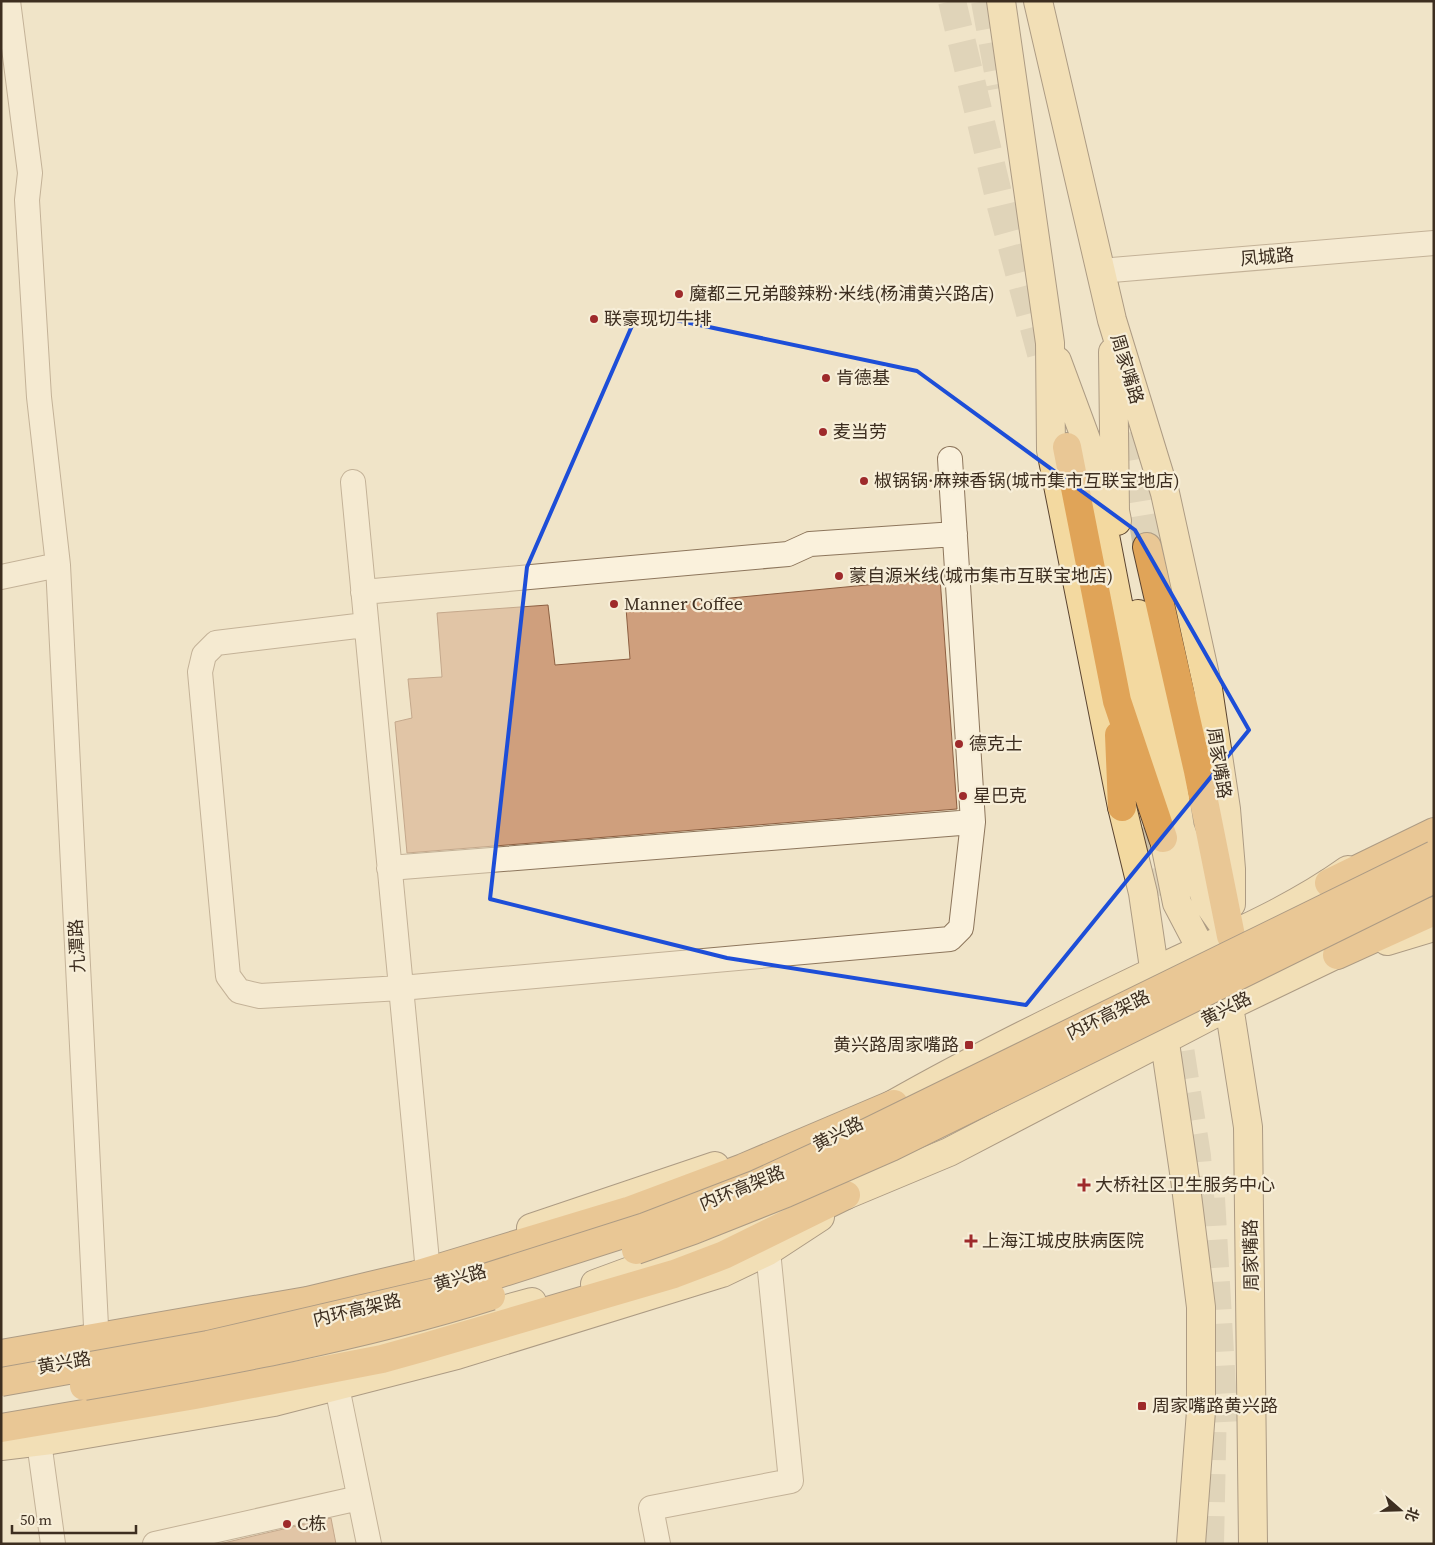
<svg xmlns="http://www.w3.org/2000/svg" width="1435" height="1545" font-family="'Source Serif 4','Noto Sans SC',serif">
	<rect width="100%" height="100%" fill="#f0e4c8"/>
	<path fill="#cf9f7d" stroke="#8d5f41" d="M940 578 957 809 407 853 395 722 412 718 408 679 442 677 437 613 548 605 555 665 630 659 626 608Z
		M331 1518 336 1544H219Z"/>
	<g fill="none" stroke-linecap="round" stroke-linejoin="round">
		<path stroke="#ccc0a6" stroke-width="28" stroke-dasharray="28 14" stroke-linecap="butt" d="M952 1 1001 206 1043 361
			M985 1 1001 88
			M1122 391 1147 547
			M1137 786 1156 899
			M1174 1010 1197 1156 1202 1220
			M1211 1198 1224 1422
			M1210 1544 1213 1403"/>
		<defs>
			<path id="minor" d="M8 1 30 173 27 200 39 397 58 565 96 1326
				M1100 271 1434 243
				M353 482 427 1261
				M1 577 58 565
				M363 592 788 554 810 544 955 534
				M365 625 216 643 204 655 200 672 228 976 239 991 260 996 401 988 950 939 961 928 973 822 950 459
				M389 868 973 822
				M337 1387 369 1544
				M39 1442 53 1544
				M155 1544 359 1498
				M658 1544 651 1508 791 1481 768 1251"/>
			<path id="major" d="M1001 1 1050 343 1051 450 1122 807 1143 893 1185 1179 1201 1307V1411L1191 1544
				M1038 1 1112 320 1165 493 1208 689 1226 809 1231 869V904
				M1113 352 1115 511 1117 521
				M1057 361 1087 442 1151 774
				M1138 614 1163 721 1180 828 1207 902 1231 936
				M1159 814 1177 903 1210 966
				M1387 941 1434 927
				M1230 959 1229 1006 1248 1127 1253 1544
				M873 1116C964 1063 1059 1017 1153 972 1219 940 1288 913 1348 870
				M531 1228 715 1166
				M595 1284 763 1222 846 1195 949 1152 1229 1006 1358 944
				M274 1367 361 1348 532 1302
				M1 1446 51 1440 274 1402 457 1355 722 1273 768 1251 820 1217"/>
			<path id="highway" d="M1067 447 1117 701 1163 838
				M1147 547 1198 771 1231 936
				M1119 735 1122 807
				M1329 883 1434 832
				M1337 955 1434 911
				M1 1354 307 1301 416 1275 628 1211 743 1168 894 1104
				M1 1428 195 1395 382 1359 425 1347 674 1274 724 1255 846 1195"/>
		</defs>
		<use href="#minor" stroke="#8d765c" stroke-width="26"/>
		<use href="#major" stroke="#5b4430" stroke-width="30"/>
		<use href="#highway" stroke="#5b4430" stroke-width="30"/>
		<use href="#minor" stroke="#faf1dc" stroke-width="24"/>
		<use href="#major" stroke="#f3d9a0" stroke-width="28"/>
		<use href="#highway" stroke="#e0a458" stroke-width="28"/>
		<defs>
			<path id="highway-bridge" d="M636 1250 693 1230 786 1193 891 1147 1434 879
				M1 1382 208 1345 457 1287 645 1227 757 1184 842 1145 1434 855
				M84 1386C221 1362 357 1338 491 1296"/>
		</defs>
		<use href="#highway-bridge" stroke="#5b4430" stroke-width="30" stroke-linecap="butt"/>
		<use href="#highway-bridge" stroke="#e0a458" stroke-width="28"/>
	</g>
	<path d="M0 0H1435V1545H0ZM638 312 917 371 1135 530 1249 730 1026 1005 727 958 490 899 527 567Z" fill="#f0e4c8" fill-opacity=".55" fill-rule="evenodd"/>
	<path fill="none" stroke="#1d4ed8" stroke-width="4" stroke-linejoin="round" d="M638 312 917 371 1135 530 1249 730 1026 1005 727 958 490 899 527 567Z"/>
	<g fill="#9e2a2b" stroke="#f7eed8" stroke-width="2">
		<circle cx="679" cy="294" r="5"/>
		<circle cx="594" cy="319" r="5"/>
		<circle cx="826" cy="378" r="5"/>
		<circle cx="823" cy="432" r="5"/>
		<circle cx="864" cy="481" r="5"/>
		<circle cx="839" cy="576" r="5"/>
		<circle cx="614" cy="604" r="5"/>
		<circle cx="959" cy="744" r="5"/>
		<circle cx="963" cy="796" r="5"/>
		<rect x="964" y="1040" width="10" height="10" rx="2.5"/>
		<path d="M1081.5 1177.5h5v5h5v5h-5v5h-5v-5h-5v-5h5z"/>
		<path d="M968.5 1233.5h5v5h5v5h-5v5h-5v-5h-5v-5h5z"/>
		<rect x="1137" y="1401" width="10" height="10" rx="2.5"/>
		<circle cx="287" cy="1524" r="5"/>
	</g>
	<g text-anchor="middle" stroke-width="4.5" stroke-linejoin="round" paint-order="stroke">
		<g font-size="18" fill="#3d2e20" stroke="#f7eed8">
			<text transform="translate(1267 257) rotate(-5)" y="6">凤城路</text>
			<text transform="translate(1127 369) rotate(73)" y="6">周家嘴路</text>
			<text transform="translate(1219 763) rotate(81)" y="6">周家嘴路</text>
			<text transform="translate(77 946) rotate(-93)" y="6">九潭路</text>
			<text transform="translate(1226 1009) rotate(-27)" y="6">黄兴路</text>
			<text transform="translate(1108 1015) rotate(-26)" y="6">内环高架路</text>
			<text transform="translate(838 1134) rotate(-27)" y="6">黄兴路</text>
			<text transform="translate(742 1188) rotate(-22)" y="6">内环高架路</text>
			<text transform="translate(1251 1255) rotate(-91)" y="6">周家嘴路</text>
			<text transform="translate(460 1278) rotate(-16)" y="6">黄兴路</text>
			<text transform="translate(357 1310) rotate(-13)" y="6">内环高架路</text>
			<text transform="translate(64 1363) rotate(-10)" y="6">黄兴路</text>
		</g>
		<g font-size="18" fill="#3d2e20" stroke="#f7eed8" text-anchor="start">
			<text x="689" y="300">魔都三兄弟酸辣粉·米线(杨浦黄兴路店)</text>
			<text x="604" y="325">联豪现切牛排</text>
			<text x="836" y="384">肯德基</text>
			<text x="833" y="438">麦当劳</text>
			<text x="874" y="487">椒锅锅·麻辣香锅(城市集市互联宝地店)</text>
			<text x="849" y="582">蒙自源米线(城市集市互联宝地店)</text>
			<text x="624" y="610">Manner Coffee</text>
			<text x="969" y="750">德克士</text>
			<text x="973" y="802">星巴克</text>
			<text x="959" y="1051" text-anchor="end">黄兴路周家嘴路</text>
			<text x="1095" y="1191">大桥社区卫生服务中心</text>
			<text x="982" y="1247">上海江城皮肤病医院</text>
			<text x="1152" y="1412">周家嘴路黄兴路</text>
			<text x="297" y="1530">C栋</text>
		</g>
	</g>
	<rect width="1435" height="1545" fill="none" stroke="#3d2e20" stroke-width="5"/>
	<g transform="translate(1400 1510) rotate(110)" stroke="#f7eed8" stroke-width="4" paint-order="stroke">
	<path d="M0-4L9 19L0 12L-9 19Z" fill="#3d2e20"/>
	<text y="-8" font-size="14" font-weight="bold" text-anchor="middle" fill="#3d2e20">北</text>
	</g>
	<path d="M12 1525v8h124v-8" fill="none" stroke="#3d2e20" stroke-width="2.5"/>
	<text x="20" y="1525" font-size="15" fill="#3d2e20" stroke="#f7eed8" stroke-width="4" paint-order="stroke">50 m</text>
</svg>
